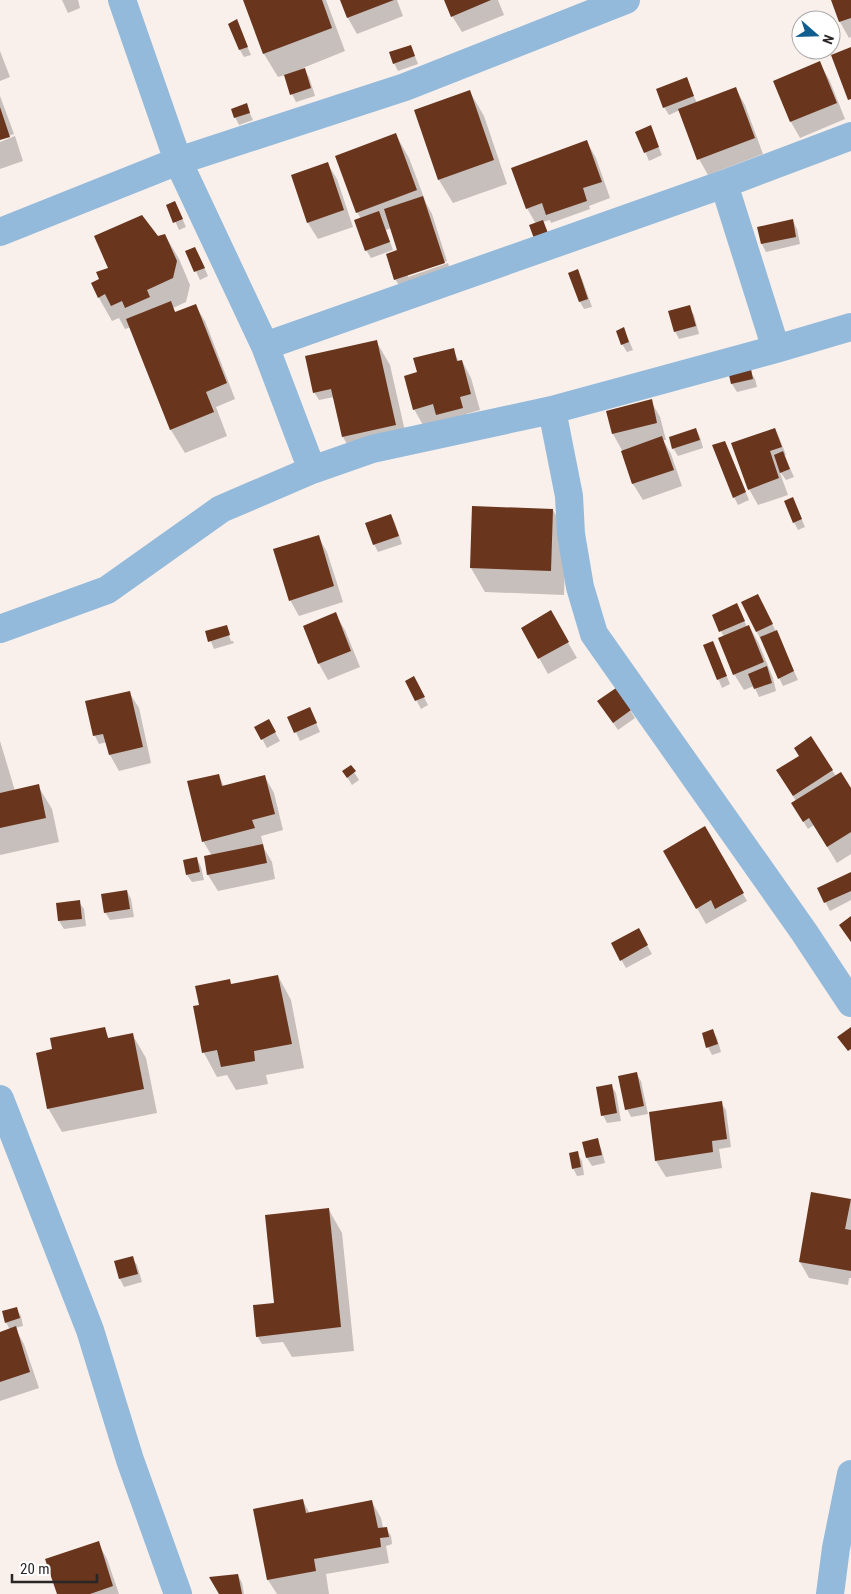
<svg xmlns="http://www.w3.org/2000/svg" width="851" height="1594" font-family="'Roboto Condensed',sans-serif">
	<rect width="100%" height="100%" fill="#f9efeb"/>
	<path fill="#0003" d="M62 0H78L80 8 68 13Z
		M244 0H326L345 51 303 68 309 77 315 96 296 102 292 94 285 75 278 77 264 54Z
		M341 0H397L403 16 357 34 348 18Z
		M446 0H498L504 15 462 32 452 16Z
		M833 0H851V37L849 38 840 22Z
		M236 21 251 55 244 57 240 50Z
		M411 46 418 64 398 71 394 63Z
		M0 51 10 77 0 81Z
		M819 63 829 79 845 119 800 138 791 122 775 81Z
		M686 79 697 103 736 89 745 105 763 154 708 175 699 159 680 110 669 115 664 107Z
		M470 92 484 116 507 184 453 203 439 180Z
		M0 96 14 134 0 139Z
		M246 105 253 120 239 125 235 117Z
		M650 127 662 155 649 161 637 132Z
		M396 135 409 158 426 203 432 214 447 261 408 274V277L448 263 453 279 400 287 395 279 398 251 391 228 386 230 393 250 371 258 366 250 361 219 357 212Z
		M15 136 23 161 0 169V142Z
		M587 142 596 158 610 198 589 206 590 209 551 223 550 220 543 222 553 244 536 224 527 208Z
		M327 163 337 179 353 227 318 239 308 223Z
		M175 202 186 227 179 230 168 205Z
		M793 221 797 229 800 244 766 252 762 244Z
		M165 235 179 259 190 285 186 302 173 308 176 313 195 305 205 321 235 399 216 407 227 436 185 453 171 430 131 327 125 329 119 318 112 321 99 298 100 280 109 268 158 237Z
		M187 252 199 256 208 276 200 280Z
		M578 271 582 279 592 307 584 309 580 302Z
		M689 307 694 315 699 334 679 339 675 331Z
		M624 329 633 350 627 352 622 344Z
		M376 341 390 365 409 449 357 461 343 437 334 397 319 400 314 392Z
		M453 349 459 362 462 361 471 378 480 410 466 414V416L423 425 414 409 419 373Z
		M750 371 755 379 757 387 737 392 732 384 730 376Z
		M651 401 660 417 666 440H663L671 454 682 486 643 500 633 484 623 452 613 434 607 412Z
		M696 429 700 437 703 448 678 456 673 448Z
		M775 429 779 437 786 455H784L794 477 786 480 781 473H780L788 495 758 505 749 489Z
		M725 442 749 500 738 505 734 497Z
		M793 499 805 527 798 530 794 522Z
		M473 508 553 510 566 534 564 595 485 592 471 568Z
		M391 515 395 523 402 544 378 552 374 544Z
		M318 536 327 552 343 602 299 616 290 600Z
		M743 603H762L780 640 798 680 783 686Z
		M550 612 577 658 548 674 539 658Z
		M741 613 747 627 749 626 758 642 773 678 776 691 759 697 754 686 744 690 734 674 724 637 713 615Z
		M335 614 345 630 360 667 328 680 319 664 304 626Z
		M226 626 230 633H228L231 641H233L234 643 214 649 207 632Z
		M712 642 730 684 722 688 704 645Z
		M407 682 418 686 428 705 421 709Z
		M129 692 139 708 151 763 119 771 110 755 107 742 99 744 95 736 87 702Z
		M604 709 630 710 635 718 618 730Z
		M313 716 320 732 300 741 289 717Z
		M269 721 280 741 267 748 256 727Z
		M0 741 15 791 38 786 52 809 59 842 0 855Z
		M832 770 836 776 851 791V854L837 863 814 825 808 829 792 803 796 801 778 771Z
		M344 772H354L359 780 352 785Z
		M219 775 224 787 265 777 274 793 283 830 261 836 263 844 262 845 272 862 275 879 218 891 208 875 205 857 212 856 203 841Z
		M705 828 747 901 706 924 665 852Z
		M197 859 201 867 204 880 192 882 187 875Z
		M851 873V900L830 911 818 888Z
		M127 891 131 899 134 917 110 920 105 912Z
		M79 902 84 909 86 926 64 929 59 921 57 904Z
		M638 929 652 954 626 968 612 944Z
		M278 976 291 1000 304 1068 266 1075 268 1084 236 1090 227 1075 217 1077 204 1053 195 1007 200 1006 229 980 232 985Z
		M104 1028 109 1039 132 1034 146 1058 157 1113 62 1132 48 1108 54 1050Z
		M713 1031 717 1038 721 1052 712 1055 708 1047Z
		M636 1073 641 1081 648 1114 631 1117 627 1109Z
		M611 1085 616 1093 621 1121 607 1123 603 1115Z
		M721 1103 726 1110 731 1147 719 1149 722 1168 666 1177 656 1161Z
		M597 1140 601 1148 605 1163 592 1166 587 1158 584 1143Z
		M577 1153 582 1161 584 1175 577 1176 573 1168Z
		M812 1193 850 1200 851 1202V1278H849L848 1285 809 1278 800 1262Z
		M329 1210 342 1233 354 1351 292 1357 283 1342 262 1344 257 1336Z
		M132 1258 137 1265 142 1282 124 1287 120 1279 115 1262Z
		M16 1308 21 1316 23 1326 15 1328 24 1344 39 1388 0 1401V1333L10 1330 6 1322Z
		M303 1501 310 1514 372 1502 381 1518 383 1528H386L391 1536 392 1544 386 1546 389 1563 326 1574 329 1594H277L268 1580Z
		M98 1543 107 1559 119 1594H58Z
		M238 1575 242 1583 244 1594H220Z"/>
	<path fill="#69351d" d="M243 0H322L332 28 263 54Z
		M340 0H394L347 18Z
		M444 0H491L451 17Z
		M831 0H851V18L839 22Z
		M237 19 248 47 239 50 228 24Z
		M411 45 415 56 393 64 389 52Z
		M851 47V99L848 100 831 55Z
		M820 61 837 103 790 122 773 81Z
		M305 68 311 88 290 95 284 75Z
		M687 77 694 96 663 108 656 89Z
		M736 87 755 138 697 160 678 109Z
		M470 90 494 160 438 180 414 110Z
		M247 103 250 113 234 118 231 109Z
		M0 107 10 137 0 140Z
		M651 125 659 147 644 153 635 132Z
		M396 133 417 190 356 213 335 156Z
		M587 140 602 182 583 188 587 201 546 215 542 203 526 209 511 168Z
		M328 162 344 210 307 223 291 175Z
		M423 196 445 263 394 280 386 254 397 250 384 209Z
		M175 201 183 219 173 223 166 205Z
		M379 211 390 242 365 251 354 220Z
		M142 215 158 236 165 234 177 261 173 278 147 290 150 297 125 308 122 301 111 306 105 294 98 298 91 283 99 279 96 272 108 268 94 236Z
		M793 219 796 237 761 244 757 227Z
		M543 220 549 236 535 241 529 225Z
		M195 247 205 268 194 272 185 251Z
		M578 269 588 299 579 302 568 273Z
		M171 301 175 312 196 304 227 383 206 392 214 412 170 430 126 319Z
		M690 305 696 326 674 332 668 311Z
		M624 327 629 342 621 345 616 331Z
		M377 340 396 425 342 437 331 389 313 393 305 356Z
		M454 348 457 361 462 360 471 394 460 397 463 408 436 415 433 404 413 410 404 376 417 372 413 358Z
		M751 369 753 379 731 384 729 375Z
		M652 399 657 423 612 434 606 411Z
		M696 428 700 440 672 449 669 437Z
		M775 428 782 447 770 451 779 478 748 490 731 443Z
		M662 436 674 470 632 484 621 451Z
		M725 441 746 492 733 498 712 445Z
		M783 451 790 469 780 473 774 455Z
		M793 497 802 519 793 523 784 501Z
		M472 506 553 509 551 571 470 568Z
		M391 514 399 536 373 545 365 523Z
		M319 535 334 586 289 601 273 549Z
		M758 594 773 624 756 632 741 602Z
		M737 603 745 621 719 632 712 615Z
		M551 610 569 642 538 659 521 628Z
		M336 612 351 651 318 664 303 626Z
		M227 625 230 635 208 642 205 631Z
		M749 625 764 662 733 675 718 638Z
		M777 630 794 671 778 679 760 637Z
		M713 641 727 676 717 680 703 645Z
		M767 666 772 683 754 689 748 674Z
		M414 676 425 697 415 701 405 681Z
		M616 688 631 710 613 723 597 701Z
		M130 691 143 747 109 755 103 734 93 736 85 701Z
		M310 707 317 723 294 733 287 717Z
		M269 719 276 732 261 740 254 727Z
		M811 736 833 770 793 796 776 770 799 756 794 748Z
		M351 765 356 771 347 778 342 771Z
		M841 772 851 788V832L827 847 809 818 803 822 791 803Z
		M219 774 222 786 265 775 275 814 252 820 255 828 202 842 187 781Z
		M39 784 46 818 0 828V793Z
		M705 826 744 893 715 909 711 900 696 909 663 851Z
		M263 844 267 863 207 875 204 856Z
		M197 857 200 872 186 875 183 860Z
		M851 872V891L824 903 817 888Z
		M127 890 130 909 104 913 101 894Z
		M80 900 82 919 58 921 56 903Z
		M851 916V942L839 925Z
		M639 928 648 945 620 961 611 943Z
		M278 975 292 1044 254 1051 255 1061 221 1067 217 1050 202 1053 193 1006 199 1005 195 986 230 979 231 984Z
		M105 1027 108 1038 133 1033 144 1089 47 1109 36 1053 52 1049 50 1038Z
		M851 1027V1049L848 1051 837 1037Z
		M713 1029 718 1044 706 1048 702 1033Z
		M637 1072 644 1106 625 1110 618 1076Z
		M612 1084 617 1113 601 1116 596 1087Z
		M722 1101 727 1139 712 1141 713 1152 655 1161 649 1112Z
		M598 1138 602 1155 586 1158 582 1142Z
		M578 1151 581 1167 572 1169 569 1153Z
		M811 1192 851 1199 845 1229 851 1230V1271L799 1262Z
		M329 1208 341 1327 256 1337 253 1305 274 1303 265 1215Z
		M133 1256 138 1274 119 1279 114 1261Z
		M17 1307 20 1318 5 1323 2 1311Z
		M16 1326 30 1372 0 1382V1332Z
		M303 1499 306 1513 372 1500 378 1528 387 1527 389 1537 380 1538 381 1547 314 1559 316 1571 267 1580 253 1509Z
		M99 1541 113 1586 90 1594H57L45 1559Z
		M238 1574 242 1594H219L209 1577Z"/>
	<g fill="none" stroke-linecap="round" stroke-linejoin="round">
		<path stroke="#93badb" stroke-width="28" d="M122 0 178 161 265 346 312 470
			M724 184 776 349
			M0 232 178 161 405 87 626 0
			M265 346 724 184 851 136
			M552 410 569 496 571 534 580 587 594 634 804 932 851 1003
			M0 629 107 590 221 509 312 470 372 449 552 410 776 349 851 327
			M0 1099 90 1330 130 1460 178 1594
			M830 1594 836 1548 851 1474"/>
	</g>
	<g transform="translate(816 35) rotate(110)"><circle r="24" fill="#ffffff" stroke="#aaa8a8"/>
	<path d="M0-4L9 19L0 12L-9 19Z" fill="#105d90"/>
	<text y="-8" font-size="14" font-weight="bold" text-anchor="middle" fill="#2a2625">N</text>
	</g>
	<path d="M12 1574v8h85v-8" fill="none" stroke="#2a2625" stroke-width="2.5"/>
	<text x="20" y="1574" font-size="15" fill="#2a2625" stroke="#ffffff" stroke-width="4" paint-order="stroke">20 m</text>
</svg>
